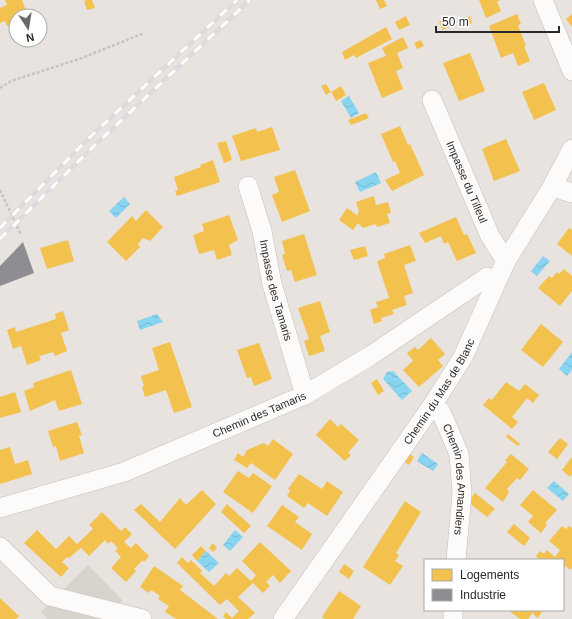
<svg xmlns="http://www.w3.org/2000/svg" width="572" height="619" font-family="Helvetica,sans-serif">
	<defs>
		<pattern id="water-waves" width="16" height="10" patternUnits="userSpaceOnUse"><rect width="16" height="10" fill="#88d5f2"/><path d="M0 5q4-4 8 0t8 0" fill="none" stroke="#75b7d0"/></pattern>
	</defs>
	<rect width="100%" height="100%" fill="#e8e3de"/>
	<path fill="#d8d4cd" d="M88 565 123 601 105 619H48L41 612Z"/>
	<path fill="url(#water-waves)" d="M349 96 359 113 351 118 341 101Z
		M376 172 381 183 360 192 355 182Z
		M124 197 130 204 116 218 109 211Z
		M543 256 550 261 537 276 531 271Z
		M157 314 163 322 140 330 137 321Z
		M572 352V370L567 376 559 369Z
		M393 371 412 391 402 400 383 379 387 372Z
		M422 453 438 464 433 471 417 461Z
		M554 481 569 494 563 501 547 488Z
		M235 530 243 537 230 551 223 545Z
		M206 551 219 563 209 572 197 561Z"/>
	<path fill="#f2c14e" d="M5 0H22L28 16H16V23L7 26 5 21 0 23V8L7 5Z
		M87 0H92L95 8 87 10 84 1Z
		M376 0H384L387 6 380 9Z
		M479 0H500L497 2 501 11 486 18Z
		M517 14 521 24 518 25 526 46H524L530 61 518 66 513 53 501 58 489 26Z
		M572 14V27L566 19Z
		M406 16 410 25 399 30 395 22Z
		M470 16 472 23 463 28 460 21Z
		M444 19 449 27 443 30 439 22Z
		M386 27 392 39 356 58 354 55 345 60 342 52Z
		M403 37 408 48 397 53 403 68 396 71 403 89 382 98 368 63 386 56 382 48Z
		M421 40 424 46 417 49 414 43Z
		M470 53 485 91 459 101 443 63Z
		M544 83 556 110 534 120 522 92Z
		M326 84 331 92 326 95 321 86Z
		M341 86 346 95 336 101 331 92Z
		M366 113 369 118 351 125 348 120Z
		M400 126 408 145 410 144 424 175 392 191 385 180 400 173 395 161 393 162 381 134Z
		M272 127 280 150 241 161 232 136 256 128 257 132Z
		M506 139 520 171 494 181 482 149Z
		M226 141 232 160 224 163 217 143Z
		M213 160 220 182 177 196 175 191 178 190 174 177 201 167 200 165Z
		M295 170 310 211 282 222 272 195 279 192 274 177Z
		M374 196 376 205 388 202 391 213 387 214 390 223 377 227 376 224 363 228 358 223 353 230 339 220 347 208 357 215 359 211 356 202Z
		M146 210 163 227 150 241 143 238 138 244 140 247 126 261 107 242 132 216 136 221Z
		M229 215 238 240 229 245 232 255 217 260 214 250 199 254 193 235 204 231 202 224Z
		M456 217 464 235 467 234 476 253 457 261 448 242 444 244 441 236 425 243 419 233Z
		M569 228 572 230V256L557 244Z
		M304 234 317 275 295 282 291 270 287 271 282 255 285 254 282 241Z
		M68 240 74 261 47 269 40 248Z
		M410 245 416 261 404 265 413 293 404 296 407 305 392 310 394 314 381 318 382 321 374 324 370 310 378 307 376 302 389 298 377 261 385 258 384 254Z
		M365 246 368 256 354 260 350 250Z
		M564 269 572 276V291L560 306 538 288 549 276 552 278 557 272 559 274Z
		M320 301 330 332 320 336 325 351 309 356 304 341 309 339 298 308Z
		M63 311 69 330 61 333 67 351 55 356 53 352 39 356 41 360 27 365 21 346 13 349 7 330 15 327 16 332 56 319 55 314Z
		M541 324 563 342 543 367 521 350Z
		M431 338 445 354 438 360 443 366 419 387 403 370 413 361 407 353 415 347 418 350Z
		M170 342 192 407 174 413 166 390 145 397 142 387 144 386 141 376 159 370 152 348Z
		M259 343 272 379 254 386 251 377 247 378 237 350Z
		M71 370 82 404 59 411 55 400 30 411 24 391 34 387 33 383Z
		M377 379 384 391 378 395 371 383Z
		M506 382 519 391 525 384 539 395 533 403 527 398 512 417 518 422 512 429 483 405 489 398 492 400Z
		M15 392 21 412 0 418V397Z
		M330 419 338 427 341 424 359 440 348 453 351 455 345 461 316 435Z
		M77 422 82 435 79 436 84 453 60 461 56 446 53 447 48 431Z
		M508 434 520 444 518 446 506 437Z
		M560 438 568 444 557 459 548 452Z
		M273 439 293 454 275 480 251 463 247 468 234 460 238 453 243 457 247 450 264 443 268 446Z
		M10 447 15 464 28 460 32 474 0 484V450Z
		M410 454 414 457 409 465 405 462Z
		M511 454 529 469 520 480 517 478 507 489 509 492 503 502 485 488 507 462 505 460Z
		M572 457V474L570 477 562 470Z
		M238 471 249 478 253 473 272 486 253 513 223 492Z
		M299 474 322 489 327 481 343 492 327 516 308 503 304 508 287 496 290 491 288 489Z
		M202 490 216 504 175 549 134 510 141 504 160 522 180 498 186 505Z
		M533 490 557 510 545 523 547 525 541 533 528 522 533 516 520 505Z
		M475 493 495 509 487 517 468 502Z
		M405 501 421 512 396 553 399 555 395 561 403 566 390 585 363 567Z
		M227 504 251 526 244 533 221 512Z
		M282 505 299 517 295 522 312 534 302 550 267 526Z
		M102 512 121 531 125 527 132 534 124 542 131 548 136 543 149 556 144 562 143 560 134 569 136 571 126 582 111 568 121 557 115 551 118 548 111 541 108 544 105 540 89 556 81 548 69 558 67 557 62 562 69 568 61 577 24 543 37 530 56 549 69 536 77 544 93 529 89 525Z
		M514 524 530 538 524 546 507 532Z
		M562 526 566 529 569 526 571 528 572 526V568L570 570 566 566 563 569V560H539L536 556 540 551 544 554 547 550 555 557 560 550 549 541Z
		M260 542 291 571 280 583 273 575 266 582 270 586 263 593 253 583 238 597 255 613 248 619H226L223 616 226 612 232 618 239 611 227 599 220 605 177 563 182 557 188 563 191 560 202 571 200 573 214 586 226 573 229 576 237 568 251 581 256 575 242 561Z
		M213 543 217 548 213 552 209 548Z
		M201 546 206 551 197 561 192 555Z
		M344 564 354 571 349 579 339 572Z
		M154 566 183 586 180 590 218 619H176L165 612 169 606 158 599 160 596 151 590 149 593 140 587Z
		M339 591 361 606 353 619H325L322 617Z
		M0 598 19 616 16 619H0Z
		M508 610H543L538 618 532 613 528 619H520Z"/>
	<path fill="#8d8d92" d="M23 242 34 273 0 286V266Z"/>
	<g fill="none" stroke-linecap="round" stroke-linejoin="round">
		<defs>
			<g id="street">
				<path d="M543 0 572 71"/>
				<path id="s1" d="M432 100 490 236 506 261"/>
				<path id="s2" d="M248 186 262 231 272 284 305 395"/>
				<path d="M552 187 572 193"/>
				<path id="s3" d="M432 406 441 412 459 454 462 494 456 560"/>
				<path id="s4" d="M0 508 124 472 305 395 370 356 487 277 496 281"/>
				<path d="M0 547 50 596 142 619"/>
				<path id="s5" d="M283 619 432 406 463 357 506 261 552 187 572 149"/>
				<path d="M453 619V610"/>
			</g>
		</defs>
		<use href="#street" stroke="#c1bfc0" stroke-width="20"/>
		<path stroke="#c4c4c3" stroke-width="2.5" stroke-dasharray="3 2" stroke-linecap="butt" d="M0 88 11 81 82 58 144 33
			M0 190 21 235"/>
		<use href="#street" stroke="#fcfbfa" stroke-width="19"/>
		<defs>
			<path id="rail" d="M0 228 89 138 237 0
				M0 239 95 145 250 0"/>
		</defs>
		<use href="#rail" stroke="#dcdcde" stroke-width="4.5"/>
		<use href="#rail" stroke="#fff" stroke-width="3" stroke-dasharray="9" stroke-linecap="butt"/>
	</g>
	<g text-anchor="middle" stroke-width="4" stroke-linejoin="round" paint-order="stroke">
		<g font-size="11" fill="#292929" stroke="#fff">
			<text dy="4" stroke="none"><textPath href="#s1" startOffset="89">Impasse du Tilleul</textPath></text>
			<text dy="4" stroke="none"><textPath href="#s2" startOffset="108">Impasse des Tamaris</textPath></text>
			<text dy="4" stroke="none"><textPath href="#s5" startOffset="276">Chemin du Mas de Blanc</textPath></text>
			<text dy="4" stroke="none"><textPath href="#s4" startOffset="276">Chemin des Tamaris</textPath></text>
			<text dy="4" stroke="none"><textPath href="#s3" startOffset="81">Chemin des Amandiers</textPath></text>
		</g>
	</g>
	<rect x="424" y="559" width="140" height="52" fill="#ffffff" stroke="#a9a9a9"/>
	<rect x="432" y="569" width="20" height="12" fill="#f2c14e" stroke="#a9a9a9"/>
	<text x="460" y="579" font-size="12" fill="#292929">Logements</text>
	<rect x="432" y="589" width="20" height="12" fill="#8d8d92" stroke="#a9a9a9"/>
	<text x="460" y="599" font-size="12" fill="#292929">Industrie</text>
	<g transform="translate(28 28) rotate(168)"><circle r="19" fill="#ffffff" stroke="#a9a9a9"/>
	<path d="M0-3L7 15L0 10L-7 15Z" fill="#6c6a68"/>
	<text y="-6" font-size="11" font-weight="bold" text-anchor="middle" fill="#292929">N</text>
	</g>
	<path d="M436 26v6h123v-6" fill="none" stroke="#292929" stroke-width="2"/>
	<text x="442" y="26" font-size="12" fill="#292929" stroke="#ffffff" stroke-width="3" paint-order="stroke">50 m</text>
</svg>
